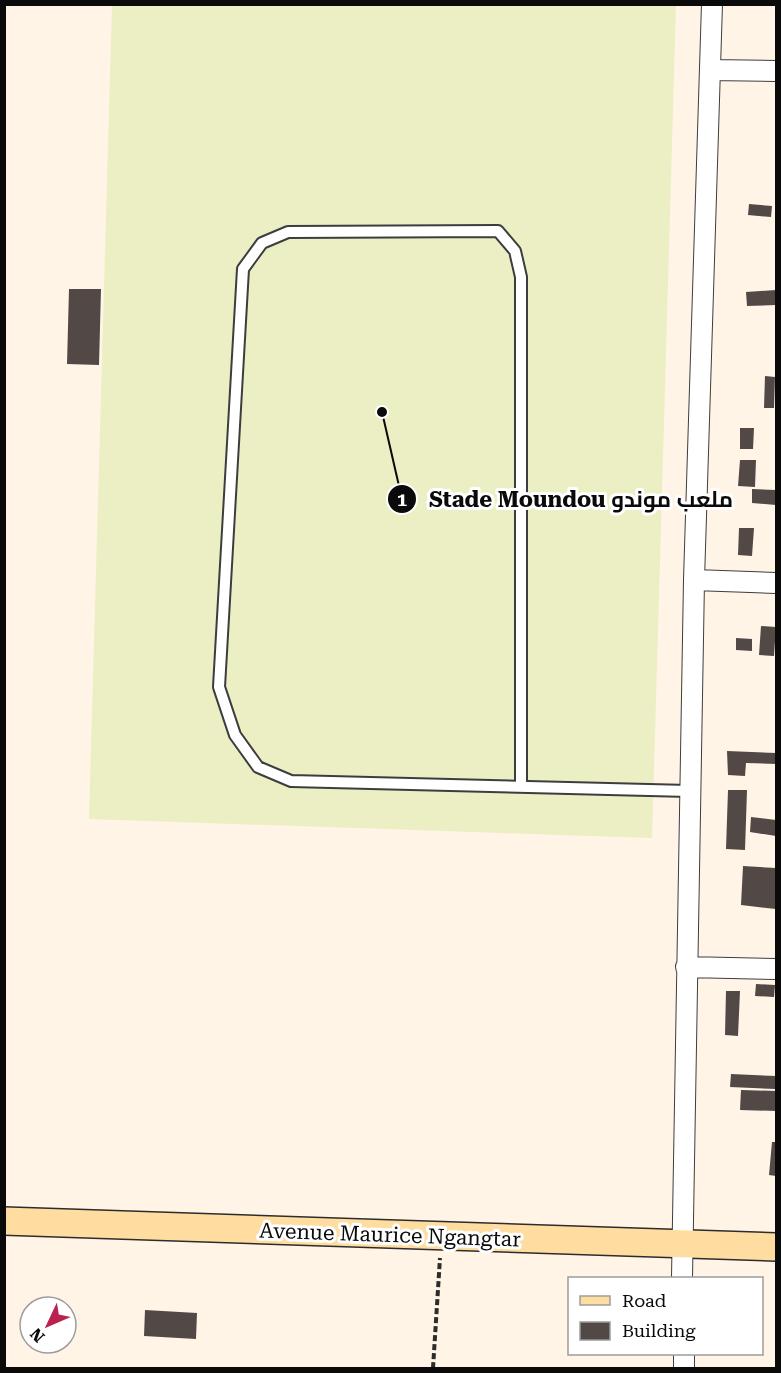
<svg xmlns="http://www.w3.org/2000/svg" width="781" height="1373" font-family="'Roboto Serif',Cairo,serif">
	<rect width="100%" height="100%" fill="#fff4e6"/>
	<path fill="#ebefc3" d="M112 5H676L652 838 89 819Z"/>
	<path fill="#524846" d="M749 204 772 206 771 217 748 215Z
		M69 289H101L99 365 67 364Z
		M776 290V305L747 306 746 292Z
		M765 376 775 377 774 408H764Z
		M740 428H754L753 449H740Z
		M740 460H756L755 487 738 486Z
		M752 489 776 490V505L752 503Z
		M739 528H754L752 556 738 555Z
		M761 626 776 627 774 656 759 655Z
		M736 638 752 639V651L736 650Z
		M727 751 776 753V764L746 763 745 776 728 775Z
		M728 790H747L745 850 726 849Z
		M751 817 776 820V836L750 832Z
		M743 866 776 868V909L741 905Z
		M756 984 775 985 774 997 755 996Z
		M726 991H740L738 1036 725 1035Z
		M731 1074 776 1076V1089L730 1087Z
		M741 1090 776 1091V1111L740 1110Z
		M772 1142H776V1176L769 1175Z
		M145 1310 197 1313 196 1339 144 1336Z"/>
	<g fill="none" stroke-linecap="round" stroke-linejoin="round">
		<defs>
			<path id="lane" d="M521 785V277L515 251 498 231 288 232 262 243 243 269 219 687 235 735 258 767 291 781 689 791"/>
			<path id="street" d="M710 70 776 71
				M694 580 776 583
				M686 967 776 969
				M682 1278 694 580 712 4
				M684 1354V1368"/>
			<path id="secondary" d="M4 1221 776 1247"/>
		</defs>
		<use href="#lane" stroke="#3d3d3d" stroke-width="14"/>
		<use href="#street" stroke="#3d3d3d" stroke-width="22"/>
		<use href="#secondary" stroke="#2c2c2c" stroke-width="30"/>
		<path stroke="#2c2c2c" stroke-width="4" stroke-dasharray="6 3" stroke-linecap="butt" d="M433 1368 440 1258"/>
		<use href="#lane" stroke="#fff" stroke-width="10"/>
		<use href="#street" stroke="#fff" stroke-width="20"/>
		<use href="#secondary" stroke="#ffdda1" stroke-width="27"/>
	</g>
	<g text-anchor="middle" stroke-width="6" stroke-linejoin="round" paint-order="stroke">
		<g font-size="21" fill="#0a0a0a" stroke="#fff">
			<text transform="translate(390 1235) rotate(2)" y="7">Avenue Maurice Ngangtar</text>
		</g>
	</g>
	<path fill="none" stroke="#0a0a0a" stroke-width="2" d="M382 412L402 499"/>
	<g fill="#0a0a0a" stroke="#fff" stroke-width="2">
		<circle cx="382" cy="412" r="6"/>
		<circle cx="402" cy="499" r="15"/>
	</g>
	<g font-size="18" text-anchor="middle" font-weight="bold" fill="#fff">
		<text x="402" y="506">1</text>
	</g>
	<g font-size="22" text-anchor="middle" font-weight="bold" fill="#0a0a0a" stroke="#fff" stroke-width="6" stroke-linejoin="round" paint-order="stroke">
		<text x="581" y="507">Stade Moundou ملعب موندو</text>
	</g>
	<rect width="781" height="1373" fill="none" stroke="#0a0a0a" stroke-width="12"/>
	<rect x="568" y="1277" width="195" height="78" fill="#ffffff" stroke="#9d9d9d" stroke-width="1.5"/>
	<rect x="580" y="1296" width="30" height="9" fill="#ffdda1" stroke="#9d9d9d" stroke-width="1.5"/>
	<text x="622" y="1307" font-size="18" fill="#0a0a0a">Road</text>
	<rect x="580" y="1322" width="30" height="18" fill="#524846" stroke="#9d9d9d" stroke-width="1.5"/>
	<text x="622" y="1337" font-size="18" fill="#0a0a0a">Building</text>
	<g transform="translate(48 1325) rotate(226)"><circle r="28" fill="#ffffff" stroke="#9d9d9d" stroke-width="1.5"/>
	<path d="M0-4.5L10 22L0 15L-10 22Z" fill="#ba214e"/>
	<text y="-9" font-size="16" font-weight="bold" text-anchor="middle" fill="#0a0a0a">N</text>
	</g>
</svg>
